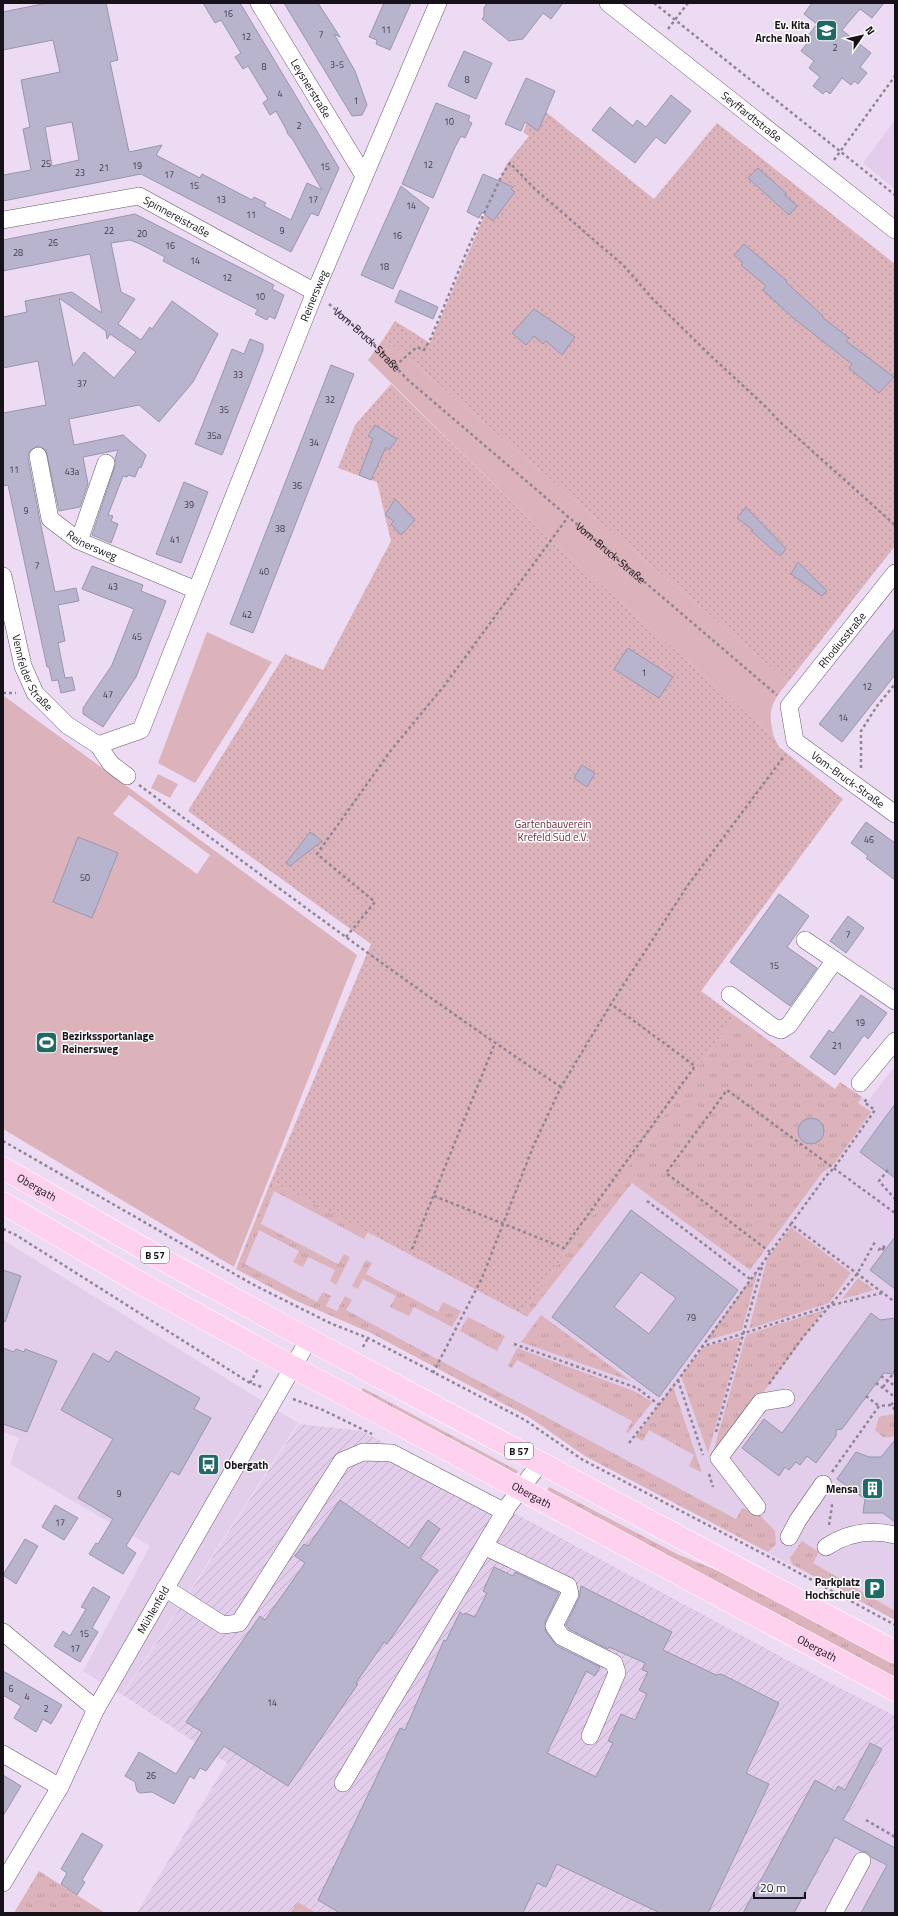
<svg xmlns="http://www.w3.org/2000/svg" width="898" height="1916" font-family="'Titillium Web',sans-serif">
	<defs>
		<pattern id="industrial-furrows" width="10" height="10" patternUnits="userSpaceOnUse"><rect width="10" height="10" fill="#e2cdea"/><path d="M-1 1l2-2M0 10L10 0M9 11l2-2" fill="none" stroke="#c1afc8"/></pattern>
		<pattern id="grass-tufts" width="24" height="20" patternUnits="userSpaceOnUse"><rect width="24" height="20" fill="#dcb3ba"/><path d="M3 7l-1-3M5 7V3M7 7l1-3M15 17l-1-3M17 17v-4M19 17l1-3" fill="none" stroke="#bc999f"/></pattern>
		<pattern id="garden-dots" width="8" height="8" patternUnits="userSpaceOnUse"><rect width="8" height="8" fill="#dcb3ba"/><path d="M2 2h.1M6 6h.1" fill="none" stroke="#bc999f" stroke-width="1.8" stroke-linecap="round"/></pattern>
	</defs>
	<rect width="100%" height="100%" fill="#ecdbf2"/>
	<path fill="#e2cdea" d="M895 120V189L863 163Z
		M735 1016 835 1089 840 1082 868 1101 895 1066V1620L585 1456 529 1417 371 1333 297 1301 236 1269 271 1181 522 1314Z
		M3 1240 298 1423 122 1695 83 1671 150 1546 10 1464 19 1438 3 1432Z
		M895 1732V1913H796L849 1816Z"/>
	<path fill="url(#industrial-furrows)" d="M299 1424 362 1431 828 1682 895 1716V1732L796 1913H316L298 1902 290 1913H137L227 1763 123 1695Z"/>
	<path fill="url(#grass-tufts)" d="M735 1016 835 1089 840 1082 862 1097 858 1103 871 1112 834 1164 822 1173 750 1270 632 1183 527 1317 522 1314Z
		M271 1181 368 1232 364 1239 274 1191 261 1224 338 1264 344 1254 350 1257 336 1285 330 1281 335 1270 308 1257 303 1267 293 1262 299 1251 259 1230 245 1264 317 1302 323 1292 331 1296 326 1306 337 1311 345 1296 352 1300 346 1310 736 1519 742 1508 757 1512 775 1531 776 1544 768 1552 585 1456 529 1417 371 1333 297 1301 236 1269Z
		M791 1227 851 1273 829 1303 749 1329 767 1259Z
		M366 1260 372 1263 366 1274 438 1312 443 1302 461 1311 452 1327 414 1307 409 1316 390 1307 396 1296 363 1279 358 1289 352 1286Z
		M758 1270 742 1330 705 1341Z
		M858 1278 874 1290 842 1299Z
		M824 1310 718 1454 712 1456 746 1335Z
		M541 1315 631 1381 521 1342Z
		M468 1317 505 1336 497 1351 460 1331Z
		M741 1337 708 1453 681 1376 703 1347Z
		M517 1348 634 1391 652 1402 628 1433 626 1432 632 1421 517 1360 512 1368 508 1366Z
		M673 1386 702 1473 689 1466 694 1455 649 1430 643 1441 635 1437Z
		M363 1388 518 1471 515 1476 360 1394Z
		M893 1414 895 1417V1435L891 1437H883L875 1430 879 1417Z
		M549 1487 679 1555 734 1577 895 1663V1680L546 1493Z
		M802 1541 819 1552 813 1563 895 1611V1620L792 1564 790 1558Z
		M39 1871 105 1913H14Z
		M298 1902 316 1913H290Z"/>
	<path fill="#dcb3ba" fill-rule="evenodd" d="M384 338 788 682C771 703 767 710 774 737L545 535 368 360Z
		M207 632 272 662 195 783 158 763Z
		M4 696 357 955 234 1267 3 1129V697ZM129 795 210 855 197 874 113 814ZM78 838 118 853 92 918 53 902Z
		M158 774 178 784 170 798 151 788Z"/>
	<path fill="url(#garden-dots)" d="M536 104 654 199 717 123 895 264V546L788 682 384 338 395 321 430 343 506 165 529 136 523 132Z
		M391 384 545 535 774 737 779 747 843 799 701 991 735 1016 522 1314 271 1181 371 944 188 811 285 654 323 670 391 541 377 482 338 468 355 425Z"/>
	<path fill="#b8b4ce" stroke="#9996ae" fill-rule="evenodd" d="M47 3H106L118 60 110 62 129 152 162 145 156 155 200 178 202 174 252 200 254 197 266 203 264 206 291 220 307 183 322 190 293 140 287 133V131L276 111 270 115 263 103 268 99 248 66 243 69 235 57 241 53 221 20 215 23 203 3H240L339 168 318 216 311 213 291 252 141 174 3 201V175L31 170 23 129 30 127 21 80 60 72 53 40 3 50V12ZM72 122 79 160 52 166 45 127Z
		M284 3H318L340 37 334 34 355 71 367 105 362 115 352 116Z
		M384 3H411L390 50 376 44 377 40 369 37Z
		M487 3H563L551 19 543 13 523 39 509 41 482 19 484 16V8Z
		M812 3H884L872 18 860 9 842 30 871 53 860 67 867 73 858 84 854 81 851 85 842 78 830 94 826 91 823 94 813 86 820 77 809 68 814 61 801 51 808 42 805 40 817 24 804 14Z
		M464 51 492 63 476 99 448 86Z
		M526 78 555 91 538 131 525 122 521 131 505 124Z
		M671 95 691 111 665 144 656 137 635 163 592 130 610 107 633 126 637 120 646 127Z
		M436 103 470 116 468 121 472 123 465 138 461 136 455 147 433 198 402 184Z
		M758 168 786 193 785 195 797 206 789 215 748 178Z
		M483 174 513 187 511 189 515 192 493 221 482 212 479 218 467 212Z
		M401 186 429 208 393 289 361 275Z
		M135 214 274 285 272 289 284 295 275 319 269 316 267 320 255 314 258 310 163 261 165 257 140 244 130 240 111 243 121 292 135 299 118 324 141 340 150 327 152 329 172 301 218 334 193 382 159 422 139 405 69 419 74 445 123 435 146 455 141 468 139 467 135 477 128 475 127 477 123 476 108 515 113 516 111 521 118 524 111 543 92 535 115 466V459L118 450 83 457 88 484 80 507 59 511 46 450 37 446 29 452 28 458 40 521 55 592 76 588 79 601 58 605 65 641 58 643 65 678 72 677 75 690 61 693 58 680 52 681 49 667H47L8 485 3 486V413L46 405 38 361 3 368V317L27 312 25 301 72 292 102 313 90 254 3 271V240ZM59 298 106 331 107 339 110 334 136 352 114 378 84 352 73 366Z
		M744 244 787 281 786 282 823 316 822 317 849 338 846 341 894 377 879 393 849 368 852 364 792 317 763 290 766 286 741 265 743 263 734 255Z
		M400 290 438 307 433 319 395 302Z
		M534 309 575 337 562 355 546 341 543 344 534 336 526 345 512 333Z
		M250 339 263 344V350L222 455 195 444 232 349 244 354Z
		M331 365 354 374 253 633 230 624Z
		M375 425 397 439 389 450 386 447 371 480 359 475 373 439 368 436Z
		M184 482 208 492 181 563 156 554Z
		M395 499 415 520 401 535 391 524 394 521 385 515Z
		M746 507 786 549 780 556 751 531 753 530 737 518Z
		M798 562 827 591 822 596 791 574Z
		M92 566 143 585 141 591 166 601 136 677 103 727 83 714V708L112 665 134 609 82 589Z
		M895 628V675L842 742 819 724Z
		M628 648 673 677 659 698 614 669Z
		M582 765 595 773 587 787 574 778Z
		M866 822 895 843V880L866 858 868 856 851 843Z
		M310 832 322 841 290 866 286 863Z
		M78 837 118 853 92 918 53 902Z
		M779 894 809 916 787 947 817 968 790 1006 730 962Z
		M848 916 864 928 846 953 830 941Z
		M861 995 887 1013 868 1039 864 1035 835 1075 810 1057 829 1030 833 1033Z
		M895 1104V1178L860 1152Z
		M798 1131a13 13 0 1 1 26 0a13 13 0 1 1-26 0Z
		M631 1210 738 1290 659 1397 552 1317ZM641 1272 676 1298 649 1334 614 1307Z
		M895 1237V1289L870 1270Z
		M3 1270 21 1276 5 1322 3 1321Z
		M871 1313 880 1320 895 1318V1374L884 1373 842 1429 836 1430V1436L816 1463 807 1456 800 1465 796 1462 789 1470 785 1467 779 1476 742 1448 764 1419 782 1433Z
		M3 1348 14 1352 16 1349 24 1352 25 1349 57 1361 27 1432 3 1424Z
		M116 1351 200 1398 194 1409 211 1418 179 1475 171 1471 126 1546 136 1553 123 1574 89 1554 96 1543 98 1544 113 1519 78 1498 113 1439 61 1410 93 1353 109 1362Z
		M895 1440V1522L883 1513H863L865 1499 837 1479 856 1452 869 1457H881Z
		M340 1500 409 1548 428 1520 440 1529 420 1558 438 1570 387 1644 384 1642 356 1683 358 1684 288 1786 224 1746 206 1771 200 1768 194 1779 190 1776 174 1804 152 1792 140 1793 137 1791 135 1782 125 1776 139 1752 176 1774 202 1732 186 1722 260 1616 265 1620 305 1563 295 1556 304 1544 308 1546Z
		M55 1505 78 1518 64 1540 42 1527Z
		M25 1539 38 1546 16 1584 3 1575Z
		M494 1567 513 1576 515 1572 559 1593 545 1622 546 1632 557 1646 600 1667 595 1676 586 1671 547 1753 596 1777 613 1743 608 1741 621 1714 635 1720 647 1694 639 1690 648 1672 642 1670 645 1663 609 1647 608 1649 569 1629 566 1625 579 1598 581 1586 672 1632 663 1650 716 1675 721 1674 779 1703 746 1773 769 1784 708 1913H660L557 1864 546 1887 537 1883 523 1913H340L318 1900 400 1728 405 1730 444 1640 446 1641 460 1612 464 1615 465 1613 475 1617 487 1593 483 1591Z
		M93 1587 110 1597 92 1628 98 1632 80 1662 54 1646 63 1631 70 1636 86 1609 81 1607Z
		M3 1671 62 1705 51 1724 43 1719 36 1732 14 1718 21 1706 3 1695Z
		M870 1743 882 1749 843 1820 895 1848V1913H861L887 1865 871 1857 867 1852 861 1851 835 1837 794 1913H743L815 1780 835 1791 838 1786 845 1790Z
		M3 1775 21 1786 3 1816Z
		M82 1833 103 1845 82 1880 85 1882 77 1895 61 1884 67 1873 61 1869Z"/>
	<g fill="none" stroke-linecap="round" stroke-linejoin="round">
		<defs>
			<g id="minor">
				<path id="s2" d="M259 3 363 174"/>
				<path id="s3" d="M608 3 895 230"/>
				<path id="s4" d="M3 220 139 196 315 292"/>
				<path id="s5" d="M38 456 50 519 79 541 196 590"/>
				<path d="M79 541 106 463"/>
				<path id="s6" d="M895 573 789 706 795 741 895 814"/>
				<path id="s7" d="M3 576 23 666 35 693 67 725 98 745 111 764 127 776"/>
				<path id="s8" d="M98 745 141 730 315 292 438 3"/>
				<path d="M805 940 895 1001"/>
				<path d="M730 995 773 1027 781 1030 789 1025 835 960"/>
				<path d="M860 1083 895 1041"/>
				<path d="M757 1507 719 1458 761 1402 786 1398"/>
				<path d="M789 1537 798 1520 823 1484"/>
				<path d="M486 1547 568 1586 570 1594 554 1626 562 1637 614 1663 617 1673 590 1736"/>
				<path d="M826 1547C847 1533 870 1529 895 1535"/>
				<path d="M165 1588 223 1625 239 1623 342 1461 363 1452 392 1453 505 1512"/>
				<path d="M3 1632 96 1709"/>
				<path d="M3 1754 60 1787"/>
				<path d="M343 1783 508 1506 541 1462"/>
				<path id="s9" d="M3 1883 60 1787 96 1709 309 1339"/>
				<path d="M834 1913 862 1861"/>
			</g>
			<g id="major">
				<path id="s10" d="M3 1168 167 1262 282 1325 895 1652"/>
				<path id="s11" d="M3 1203 140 1283 267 1353 895 1690"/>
			</g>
		</defs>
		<use href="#minor" stroke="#6b5c70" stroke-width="18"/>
		<use href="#major" stroke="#fff" stroke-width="23"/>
		<g stroke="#908595" stroke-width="2.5" stroke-dasharray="3 3" stroke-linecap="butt">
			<path d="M654 3 895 195"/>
			<path d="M668 29 688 3"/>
			<path d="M834 160 895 76"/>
			<path id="s1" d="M329 304 369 339 408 380 777 695"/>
			<path d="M395 366 417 347 424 350 431 338 469 246 502 175 510 163 535 189 623 265 653 299 710 355 768 409 780 422 895 525"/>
			<path d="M3 693H16"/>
			<path d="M861 768V731L877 706 895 684"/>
			<path d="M139 785C278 887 417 992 561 1087"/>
			<path d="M346 937 375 902 317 854 392 749 444 686 568 517"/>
			<path d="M3 1141 252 1284 332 1324 368 1338 525 1420 583 1460 777 1561 895 1625"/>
			<path d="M888 1170 879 1181 895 1199"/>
			<path d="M434 1196 564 1248 695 1066 611 1004"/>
			<path d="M647 1201 750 1279"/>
			<path d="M791 1224 826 1176 834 1168 875 1110 864 1102 867 1099"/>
			<path d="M3 1229 16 1235 250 1383 262 1387"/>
			<path d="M884 1248 881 1251 879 1250 882 1246 886 1248"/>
			<path d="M412 1249 495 1043"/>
			<path d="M770 1252 666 1173 727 1090 895 1213"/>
			<path d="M514 1344 637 1388 659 1405"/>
			<path d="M363 1347 368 1338"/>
			<path d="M701 1347 832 1305 882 1293"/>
			<path d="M433 1373 482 1278 533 1147 561 1087 611 1004 688 885 785 755"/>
			<path d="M881 1376 895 1386"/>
			<path d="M678 1380 703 1455"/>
			<path d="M250 1383 258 1369"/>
			<path d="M876 1383 895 1397"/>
			<path d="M769 1384 803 1337 857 1274 875 1242"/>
			<path d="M883 1387 895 1371"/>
			<path d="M866 1396 879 1406"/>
			<path d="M293 1399 323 1410 372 1434"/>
			<path d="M891 1405 895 1400"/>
			<path d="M716 1432 763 1263"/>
			<path d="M629 1443 678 1380 791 1224 895 1302"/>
			<path d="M832 1472 879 1406 891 1405 895 1410"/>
			<path d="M709 1474 713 1487"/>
			<path d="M829 1525 832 1506 831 1503"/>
			<path d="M866 1820 895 1837"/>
		</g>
		<use href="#minor" stroke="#fff" stroke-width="17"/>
		<use href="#major" stroke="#fed1ee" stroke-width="22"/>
	</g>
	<defs>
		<symbol id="school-square" viewBox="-11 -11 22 22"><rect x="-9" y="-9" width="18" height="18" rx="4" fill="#1e6a66" stroke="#fff"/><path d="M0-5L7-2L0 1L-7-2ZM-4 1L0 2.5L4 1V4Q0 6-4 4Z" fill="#fff"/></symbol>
		<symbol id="stadium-square" viewBox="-11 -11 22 22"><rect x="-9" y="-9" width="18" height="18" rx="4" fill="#1e6a66" stroke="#fff"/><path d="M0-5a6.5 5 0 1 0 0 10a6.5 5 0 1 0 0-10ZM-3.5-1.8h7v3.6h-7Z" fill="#fff"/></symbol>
		<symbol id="bus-square" viewBox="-11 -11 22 22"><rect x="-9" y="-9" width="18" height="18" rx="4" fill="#1e6a66" stroke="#fff"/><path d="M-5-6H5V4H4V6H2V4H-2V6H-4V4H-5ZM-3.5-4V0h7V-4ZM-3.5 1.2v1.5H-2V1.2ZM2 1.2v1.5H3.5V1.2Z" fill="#fff"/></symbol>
		<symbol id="building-square" viewBox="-11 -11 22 22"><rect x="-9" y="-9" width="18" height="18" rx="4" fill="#1e6a66" stroke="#fff"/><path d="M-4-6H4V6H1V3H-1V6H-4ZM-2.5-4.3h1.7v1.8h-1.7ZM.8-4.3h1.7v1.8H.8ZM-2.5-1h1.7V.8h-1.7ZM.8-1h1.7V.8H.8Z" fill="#fff"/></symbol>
		<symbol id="parking-square" viewBox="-11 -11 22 22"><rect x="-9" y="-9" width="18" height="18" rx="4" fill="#1e6a66" stroke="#fff"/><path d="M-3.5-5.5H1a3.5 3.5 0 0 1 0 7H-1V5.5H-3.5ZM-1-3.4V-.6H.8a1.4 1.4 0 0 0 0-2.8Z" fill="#fff"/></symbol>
	</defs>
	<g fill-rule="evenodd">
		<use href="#school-square" x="814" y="18" width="25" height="25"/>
		<use href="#stadium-square" x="34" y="1030" width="25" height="25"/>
		<use href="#bus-square" x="196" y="1452" width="25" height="25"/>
		<use href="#building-square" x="860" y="1476" width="25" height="25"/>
		<use href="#parking-square" x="862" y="1576" width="25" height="25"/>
	</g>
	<g text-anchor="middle" stroke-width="3" stroke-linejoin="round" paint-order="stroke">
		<g font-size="9" fill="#3f3a47">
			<text x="228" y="17">16</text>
			<text x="386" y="33">11</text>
			<text x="321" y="38">7</text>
			<text x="246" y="40">12</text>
			<text x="835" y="51">2</text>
			<text x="337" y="68">3-5</text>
			<text x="264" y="70">8</text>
			<text x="467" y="83">8</text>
			<text x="280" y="97">4</text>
			<text x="356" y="104">1</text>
			<text x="449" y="125">10</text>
			<text x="299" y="129">2</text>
			<text x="46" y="167">25</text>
			<text x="428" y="168">12</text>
			<text x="137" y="169">19</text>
			<text x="325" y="170">15</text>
			<text x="104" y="171">21</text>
			<text x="80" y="176">23</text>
			<text x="169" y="178">17</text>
			<text x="194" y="189">15</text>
			<text x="221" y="203">13</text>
			<text x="313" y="203">17</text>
			<text x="411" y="209">14</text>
			<text x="251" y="218">11</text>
			<text x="109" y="234">22</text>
			<text x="282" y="234">9</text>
			<text x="142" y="237">20</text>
			<text x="397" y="239">16</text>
			<text x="53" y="246">26</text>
			<text x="170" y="249">16</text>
			<text x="18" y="256">28</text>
			<text x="195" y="264">14</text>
			<text x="384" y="270">18</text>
			<text x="227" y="281">12</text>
			<text x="260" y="300">10</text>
			<text x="238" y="378">33</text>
			<text x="82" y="387">37</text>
			<text x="330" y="403">32</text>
			<text x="224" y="413">35</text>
			<text x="214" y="439">35a</text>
			<text x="314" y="446">34</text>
			<text x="14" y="473">11</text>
			<text x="72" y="475">43a</text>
			<text x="297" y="489">36</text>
			<text x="189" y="508">39</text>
			<text x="26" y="514">9</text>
			<text x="280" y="532">38</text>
			<text x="175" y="543">41</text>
			<text x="37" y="569">7</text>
			<text x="264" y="575">40</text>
			<text x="113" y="590">43</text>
			<text x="247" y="618">42</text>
			<text x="137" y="640">45</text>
			<text x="644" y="676">1</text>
			<text x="867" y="690">12</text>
			<text x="108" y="698">47</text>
			<text x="843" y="721">14</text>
			<text x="869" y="843">46</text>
			<text x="85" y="881">50</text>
			<text x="848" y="938">7</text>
			<text x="774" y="969">15</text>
			<text x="860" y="1026">19</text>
			<text x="837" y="1049">21</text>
			<text x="691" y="1321">79</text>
			<text x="119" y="1497">9</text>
			<text x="60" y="1526">17</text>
			<text x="84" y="1637">15</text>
			<text x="75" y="1652">17</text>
			<text x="11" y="1692">6</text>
			<text x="27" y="1700">4</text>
			<text x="272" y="1706">14</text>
			<text x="46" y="1712">2</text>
			<text x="151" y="1779">26</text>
		</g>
		<g fill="#fff" stroke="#5d595f" stroke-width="1">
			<rect x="141" y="1247" width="28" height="16" rx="3"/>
			<rect x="505" y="1443" width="28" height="16" rx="3"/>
		</g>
		<g font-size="10" font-weight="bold" fill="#17121a">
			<text x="155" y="1259">B 57</text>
			<text x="519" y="1455">B 57</text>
		</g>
		<g font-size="11" font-weight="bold" fill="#17121a" stroke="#fff" text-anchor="end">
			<text x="810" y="29">Ev. Kita<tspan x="810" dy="13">Arche Noah</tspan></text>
			<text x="62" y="1040" text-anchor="start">Bezirkssportanlage<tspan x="62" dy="13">Reinersweg</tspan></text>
			<text x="224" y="1469" text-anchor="start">Obergath</text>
			<text x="858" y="1493">Mensa</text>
			<text x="860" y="1586">Parkplatz<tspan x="860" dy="13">Hochschule</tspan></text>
		</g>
		<g font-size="11" fill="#17121a" stroke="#fff">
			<text dy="4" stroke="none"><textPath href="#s2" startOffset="100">Leysnerstraße</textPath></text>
			<text dy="4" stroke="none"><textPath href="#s3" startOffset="183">Seyffardtstraße</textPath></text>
			<text dy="4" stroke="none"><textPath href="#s4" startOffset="181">Spinnereistraße</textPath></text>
			<text dy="4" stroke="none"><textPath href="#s8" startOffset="513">Reinersweg</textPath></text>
			<text dy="4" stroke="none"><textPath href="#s1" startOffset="52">Vom-Bruck-Straße</textPath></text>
			<text dy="4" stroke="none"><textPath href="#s5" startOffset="114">Reinersweg</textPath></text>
			<text dy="4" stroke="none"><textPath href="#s1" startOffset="376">Vom-Bruck-Straße</textPath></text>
			<text transform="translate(842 640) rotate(-51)" y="4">Rhodiusstraße</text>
			<text dy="4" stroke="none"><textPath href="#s7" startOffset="102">Vennfelder Straße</textPath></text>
			<text dy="4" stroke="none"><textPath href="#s6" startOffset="271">Vom-Bruck-Straße</textPath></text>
			<text dy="4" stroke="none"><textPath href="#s10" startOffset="39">Obergath</textPath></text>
			<text dy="4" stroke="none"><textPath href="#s11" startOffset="604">Obergath</textPath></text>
			<text dy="4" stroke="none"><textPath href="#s9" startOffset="312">Mühlenfeld</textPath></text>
			<text dy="4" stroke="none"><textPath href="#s11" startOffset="928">Obergath</textPath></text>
		</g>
		<g font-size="11" fill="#6d2d3d" stroke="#fff">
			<text x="553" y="828">Gartenbauverein<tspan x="553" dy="13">Krefeld Süd e.V.</tspan></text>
		</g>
	</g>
	<rect width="898" height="1916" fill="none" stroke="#17121a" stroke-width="8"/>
	<g transform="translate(862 36) rotate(56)" stroke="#ffffff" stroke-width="3" paint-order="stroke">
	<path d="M0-3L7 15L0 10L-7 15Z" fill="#17121a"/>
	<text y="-6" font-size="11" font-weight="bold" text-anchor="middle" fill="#17121a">N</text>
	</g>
	<path d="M754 1892v6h51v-6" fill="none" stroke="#17121a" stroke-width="2"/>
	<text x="760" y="1892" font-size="12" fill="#17121a" stroke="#ffffff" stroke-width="3" paint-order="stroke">20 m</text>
</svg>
